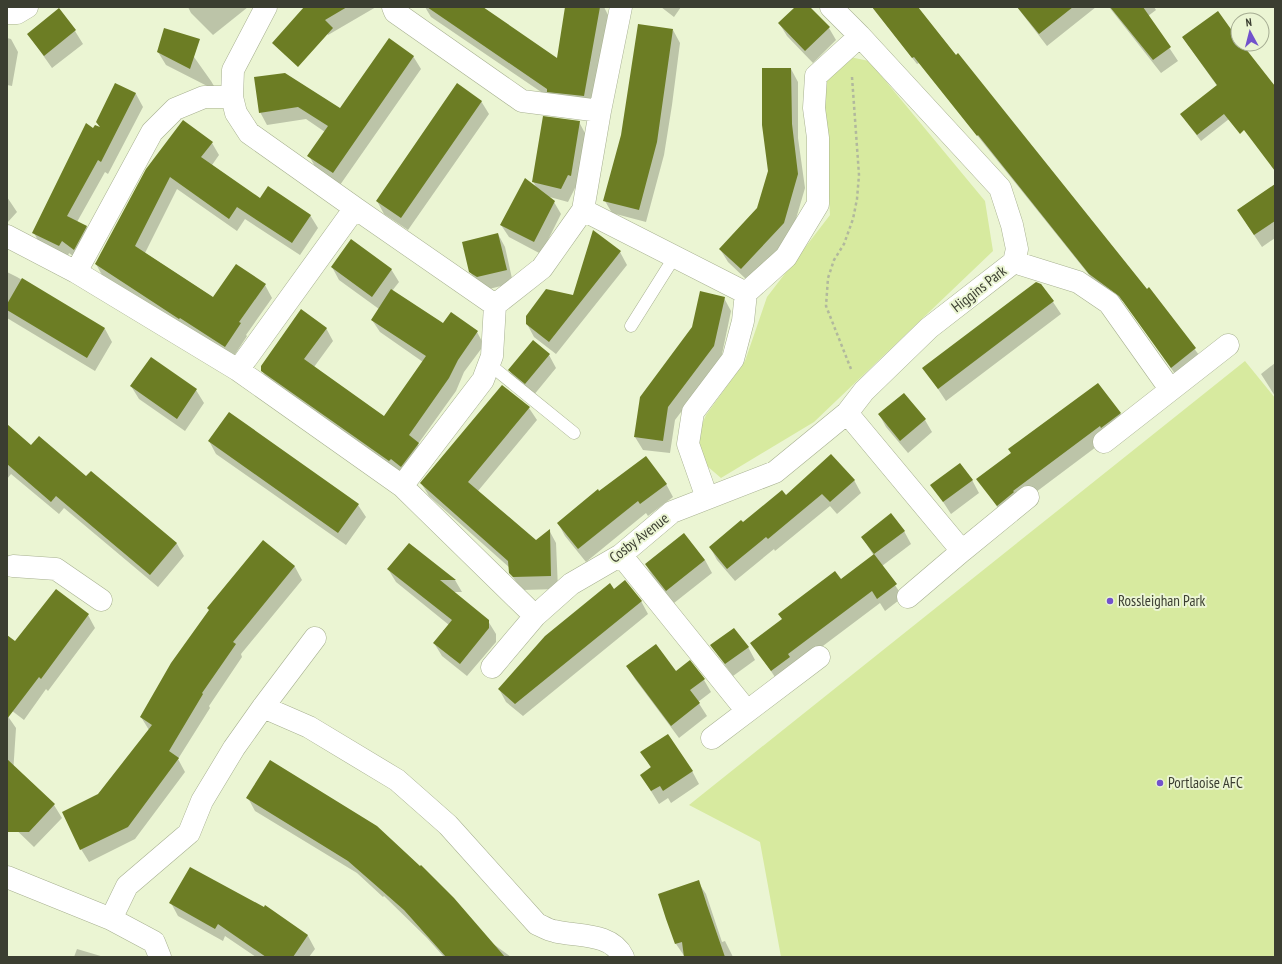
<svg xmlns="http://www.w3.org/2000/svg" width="1282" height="964" font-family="'PT Sans Narrow',sans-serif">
	<rect width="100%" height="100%" fill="#ebf5d3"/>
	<path fill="#d7ea9f" d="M850 57 869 61 985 201 993 251 814 422 721 478 700 460 696 438 706 415 745 361 767 297 830 215 823 84Z
		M1245 361 1275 398V957H781L760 842 689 805Z"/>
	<path fill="#0003" d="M188 7H248L213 35 191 13Z
		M308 7H376L328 35Z
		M425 7H481L558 60 566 7H604L608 15 591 109 553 100 431 17Z
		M661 7H681L674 17Z
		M796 7H809L829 28 836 40 813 63 787 36 779 23Z
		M872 7H917L1146 291 1149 289 1199 355 1175 374 1124 302 1094 281 919 63 917 64Z
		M1017 7H1096L1047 46Z
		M1109 7H1154L1156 10 1148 16 1178 61 1161 73Z
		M59 10 75 31 83 44 52 68 28 34Z
		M673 30 680 43 672 105 664 155 646 222 612 213 605 201Z
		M177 33 211 81 217 91 166 65 158 52Z
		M7 38 11 39 18 52 12 86 7 85Z
		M1183 38 1238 41V44H1240L1220 90Z
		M413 56 421 69 340 185 316 168 309 156 325 132 306 119 267 125 260 112 255 78 340 110Z
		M791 69 798 82V138L805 188 791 236 748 281 728 262 720 249 758 209 769 171Z
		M115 85 136 94 143 107 108 174 105 172 77 222 86 226 94 239 81 262 69 253 67 259 41 246 34 233 94 129H101Z
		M481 101 489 114 408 230 384 214 377 201Z
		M1225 113 1229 119 1201 141 1185 120Z
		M579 122 586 135 578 188H575L568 202 546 196 554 202 561 214 541 254 509 237 501 225 537 189 533 181Z
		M212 143 219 155 212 165 260 199 310 215 318 228 300 255 245 219 237 231 177 189 145 253 214 298 265 285 272 298 246 335 247 336 232 359 103 277 96 264 147 170Z
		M1275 185V238L1262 247 1246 223Z
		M7 197 17 212 7 223Z
		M498 234 505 247 513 283 485 290 478 285 470 272Z
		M620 252 627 265 556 354 534 337 527 324 574 297Z
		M332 267 391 269 399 282 392 291 443 325 477 332 484 345 464 372 456 391 418 444 426 456 408 479 270 384 262 371 326 328 333 341 314 367 384 417 423 362 380 332 372 320 379 309 339 280Z
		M7 272 17 277 105 329 112 342 95 371 7 318Z
		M1041 284 1061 314 946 401 924 368Z
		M724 298 731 311 721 359 675 420 670 453 643 450 635 437Z
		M549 355 556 368 533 396 517 383 509 370Z
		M1275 363V396L1261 374Z
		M131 386 196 390 204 403 185 431 139 399Z
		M529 408 537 420 478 491 536 541 549 530 556 543 558 589 522 590 510 573V568L429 496 421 483Z
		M1120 413 1127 426 1108 438 1020 504 1005 518 978 479Z
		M879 414 925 420 932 432 908 453 886 427Z
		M7 426 31 446 86 478 91 472 177 544 184 556 158 587 64 508 59 514 11 474 7 479Z
		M209 441 358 505 366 517 346 545 216 454Z
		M854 480 861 493 837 514 830 506 775 551 774 549 735 581 717 560 710 547 743 523 786 496Z
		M972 480 979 493 951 514 932 485Z
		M666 484 673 497 648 516 646 513 586 562 565 536 558 523 599 493Z
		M904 531 911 544 882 566 903 597 885 611 880 603 795 667 779 683 752 643 874 556 862 537Z
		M263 541 295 567 302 580 241 654 242 657 209 706 210 708 178 759 185 772 135 839 89 862 81 849 99 795 149 730 141 717Z
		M409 544 455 580 462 592H453L488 621 496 634V642L467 676 442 656 434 643 449 625 396 582 388 569Z
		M705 560 712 573 674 603 653 577 646 565Z
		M614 590 641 601 648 614 523 716 506 702 499 689Z
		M88 615 95 628 48 691 46 689 24 720 7 707V652Z
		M711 646 748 647 755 660 733 676Z
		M627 666 675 672 704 680 711 692 698 702 707 716 679 738 635 679Z
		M7 715 16 728 13 774 17 770 54 805 62 818 34 847 7 821Z
		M642 752 692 771 699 784 671 803 668 798 659 804 641 775 651 768Z
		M248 798 492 943 511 957H444L427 938 384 896 383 897 357 873 255 811Z
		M698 882 706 894 722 942 725 941 733 957H685L676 944Z
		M171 903 264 909 265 907 308 936 315 949 309 957H256L225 936 223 941 178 916Z
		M77 949 104 957H74Z"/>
	<path fill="#6c7d24" d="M304 7H347L325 20 333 28 298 67 272 43Z
		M427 7H483L557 58 565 7H600L584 96 547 92V89Z
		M795 7H810L830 27 805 51 778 23Z
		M872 7H918L956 55 958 53 1147 289 1149 287 1196 348 1171 368 1119 296 1089 274 978 135 977 136 914 57 912 58Z
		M1017 7H1073L1039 34Z
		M1110 7H1143L1171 47 1153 60Z
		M59 8 76 30 44 56 27 34Z
		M1218 11 1238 39V44H1242L1275 86V171L1244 130 1240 134 1224 114 1197 135 1180 114 1217 85 1182 37Z
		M638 24 673 29 657 142 639 210 603 201 621 135Z
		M164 28 200 39 190 69 157 52Z
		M389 38 414 56 333 173 307 156 328 126 298 107 259 113 254 77 285 73 340 108Z
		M762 68H791L792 124 798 174 784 223 741 269 719 249 757 208 768 171 762 125Z
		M115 83 136 93 101 162 98 160 67 216 87 226 74 250 62 241 59 246 32 233 86 123 93 128 95 125 100 127 96 122Z
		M457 83 482 101 401 218 376 201Z
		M543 116 580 121 571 176 568 175 561 189 532 182Z
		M183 120 213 142 201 157 260 198 268 186 311 215 292 243 237 207 229 219 170 177 135 246 213 297 236 264 266 284 239 322 241 323 225 347 180 318 179 319 95 264 146 169Z
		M525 178 555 201 534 242 500 225Z
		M1275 184V221L1254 235 1237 210Z
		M593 230 621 251 549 342 526 324V316L546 289 573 295Z
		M498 233 507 270 477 277 469 272 462 242Z
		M351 239 392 269 372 297 331 267Z
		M22 278 105 328 87 358 7 310V304Z
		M1036 282 1041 284 1054 301 938 389 922 368Z
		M391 289 443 323 451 312 478 331 458 360 449 378 409 435 419 443 401 467 391 459 389 461 261 371V366L301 309 327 328 304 359 384 416 426 356 371 320Z
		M700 291 725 297 714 346 668 407 663 441 634 437 640 397 692 327Z
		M533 340 550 354 525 384 508 370Z
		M151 357 197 389 177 419 130 386Z
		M1098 383 1121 413 1101 428 1100 426 1013 491 1014 492 997 506 976 479 1011 453 1008 449Z
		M502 385 530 407 468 482 536 540 550 529 551 576 513 577 509 573 508 561 420 483Z
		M904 393 926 419 900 441 878 414Z
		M229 412 359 504 338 533 208 441Z
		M7 424 31 445 39 436 86 476 91 471 177 543 150 575 56 496 51 502 7 464Z
		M831 454 855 480 830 502 822 494 768 539 766 537 727 569 709 547 741 520 743 522 782 490 786 495Z
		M646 456 667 484 640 504 638 501 578 549 557 523 598 489 599 491Z
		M960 463 973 480 943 502 930 485Z
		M891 513 905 531 874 554 861 537Z
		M684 533 705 560 666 591 645 564Z
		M263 540 295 566 233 642 236 644 202 693 203 694 169 751 179 758 128 827 80 850 62 812 98 794 152 725 140 717 171 663 209 610 207 608Z
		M409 543 456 580H440L489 620V628L460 664 433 643 452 620 387 569Z
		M874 554 897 584 877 599 872 591 788 654 790 657 771 671 750 643 782 619 778 614 835 571 841 579Z
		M625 580 642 601 515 704 498 689 545 636 610 583 614 589Z
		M56 589 89 614 41 679 39 677 7 719V635L15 641Z
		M734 628 749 647 725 664 710 645Z
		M656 644 676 671 690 660 705 679 690 690 700 703 671 726 626 666Z
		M668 734 693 771 663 791 660 786 651 791 640 775 651 767 640 752Z
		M7 759 55 804 29 832H7Z
		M270 760 377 826 420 866 421 865 454 898 505 957H446L404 910 348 861 246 798Z
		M190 867 264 907 265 905 308 935 293 957H266L218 924 215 929 169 903Z
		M699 880 707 905 725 957H684L682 942 675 944 666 919 658 894Z"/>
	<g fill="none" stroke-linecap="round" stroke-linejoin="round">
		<defs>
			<path id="lane" d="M631 326 675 256
				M489 364 574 433"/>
			<path id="street" d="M393 7 395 12 522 101 600 111
				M831 7 860 36 1000 188 1012 225 1017 249 1014 262
				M7 13H17L27 7
				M232 97 236 113 249 133 355 208
				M583 210 746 293
				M7 236 76 272 238 370 402 486 535 616
				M1014 262 1078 282 1109 303 1170 389
				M76 272 152 132 175 109 204 97H232L233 70 266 7
				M238 370 355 208 495 305
				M847 413 962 551 1028 497
				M1104 442 1228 345
				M402 486 483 380 492 356 495 305 542 268 583 210 600 111 621 7
				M707 498 688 444 693 412 733 359 743 321 746 293 786 257 818 204V138L814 108 816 76 860 36
				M621 555 746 710
				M13 566 56 569 101 600
				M908 597 962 551
				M492 667 535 616 571 584 621 555 672 512 775 472 847 413 864 391 929 328 1014 262
				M263 707 309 727 397 780 448 825 537 924C542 926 548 930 554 931 577 937 611 932 623 957
				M712 738 819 657
				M7 877 111 919 154 942 160 957
				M111 919 127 886 189 833 202 801 234 748 263 707 315 638"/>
		</defs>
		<use href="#lane" stroke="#a7b090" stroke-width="13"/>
		<use href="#street" stroke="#a7b090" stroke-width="23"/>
		<path stroke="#b1b89d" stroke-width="2.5" stroke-dasharray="3 3" stroke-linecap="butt" d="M851 369 826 306 828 278 834 260 844 244 853 219 857 199 859 175 852 77"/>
		<use href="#lane" stroke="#fff" stroke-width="12"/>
		<use href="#street" stroke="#fff" stroke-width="22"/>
	</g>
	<g fill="#7252cc" stroke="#ebf5d3" stroke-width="1.5">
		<circle cx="1110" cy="601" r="4"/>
		<circle cx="1160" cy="783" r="4"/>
	</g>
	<g text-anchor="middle" stroke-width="4" stroke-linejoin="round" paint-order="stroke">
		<g font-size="15" fill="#3b3e31" stroke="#ebf5d3">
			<text transform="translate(979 289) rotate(-38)" y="5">Higgins Park</text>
			<text transform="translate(639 538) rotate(-38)" y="5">Cosby Avenue</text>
		</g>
		<g font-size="15" fill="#3b3e31" stroke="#ebf5d3" text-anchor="start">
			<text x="1118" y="606">Rossleighan Park</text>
			<text x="1168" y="788">Portlaoise AFC</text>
		</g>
	</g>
	<rect width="1282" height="964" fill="none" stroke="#3b3e31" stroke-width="16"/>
	<g transform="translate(1250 32) rotate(353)"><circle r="19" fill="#ebf5d3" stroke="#a5ac92"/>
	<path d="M0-3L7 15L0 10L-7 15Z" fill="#7252cc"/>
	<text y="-6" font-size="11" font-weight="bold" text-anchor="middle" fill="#3b3e31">N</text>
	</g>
</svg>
